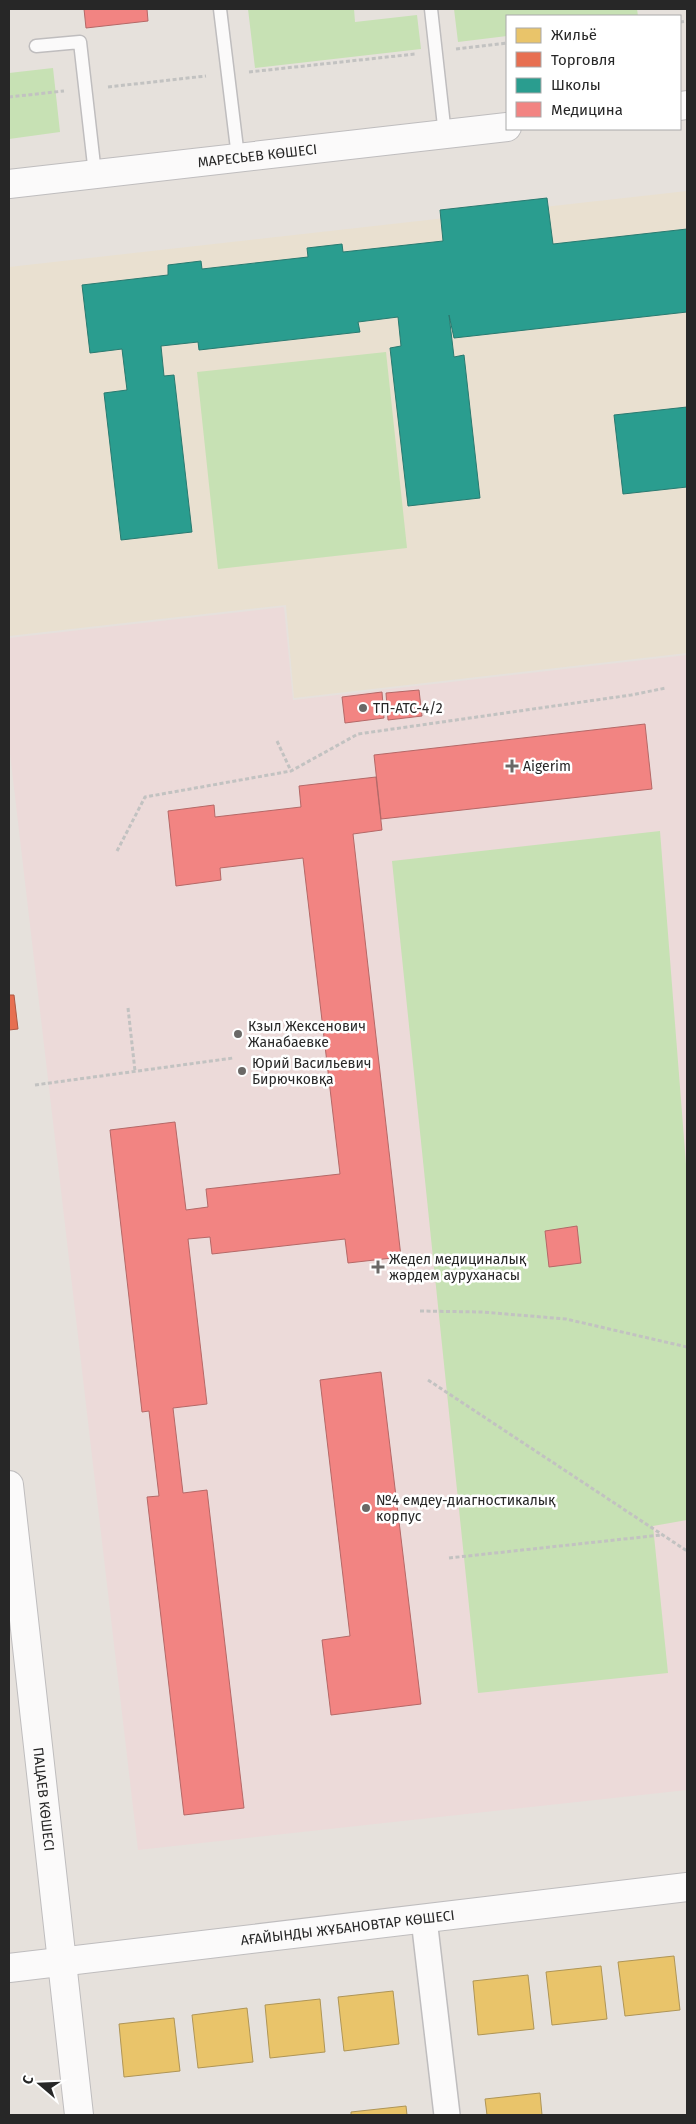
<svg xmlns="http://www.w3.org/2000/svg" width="696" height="2124" font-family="'Fira Sans',sans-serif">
	<rect width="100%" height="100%" fill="#e6e1dc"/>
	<path fill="#e9e0d0" d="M687 191V653L294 698 286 605 9 636V267Z"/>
	<path fill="#ecdad9" d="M284 607 293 700 687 655V1790L138 1850 9 745V638Z"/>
	<path fill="#c7e1b4" d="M248 9H354L355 22 417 15 421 49 255 68Z
		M454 9H637L638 16H507V36L458 42Z
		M53 68 60 132 9 139V73Z
		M386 352 407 548 218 569 197 372Z
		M660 831 687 1177V1520L653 1526 668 1673 478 1693 392 861Z"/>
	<path fill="#e9c46a" stroke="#af9556" d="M674 1956 680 2010 625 2016 618 1962Z
		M601 1966 607 2019 552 2025 546 1972Z
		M528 1975 534 2029 478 2035 473 1981Z
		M393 1991 399 2044 344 2051 338 1997Z
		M320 1999 325 2052 270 2058 265 2005Z
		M247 2008 253 2062 198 2068 192 2015Z
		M174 2018 180 2071 124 2077 119 2024Z
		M540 2093 542 2115H487L485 2099Z
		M406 2106 407 2115H351V2112Z"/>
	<path fill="#e76f51" stroke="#ad5944" d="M9 995H14L18 1029 9 1030Z"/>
	<path fill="#2a9d8f" stroke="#297a70" d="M547 198 553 244 687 229V312L454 338 449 315 454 357 464 355 480 498 408 506 390 348 401 346 398 317 358 322 360 332 199 350 198 342 161 346 164 376 174 375 192 532 121 540 104 393 127 390 122 349 90 353 82 285 168 275V265L201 261 202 269 308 257 307 248 342 244 343 252 443 241 440 210Z
		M687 407V487L623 494 614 415Z"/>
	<path fill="#f28482" stroke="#b56867" d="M84 9H147L148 21 86 28Z
		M419 690 422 716 388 720 386 693Z
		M382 692 384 718 345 723 342 697Z
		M645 724 652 789 381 819 374 755Z
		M376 777 382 830 353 834 401 1257 348 1263 345 1239 212 1254 210 1237 188 1239 207 1404 173 1408 183 1493 207 1490 244 1808 184 1815 147 1497 159 1496 149 1411 142 1412 110 1130 175 1122 186 1210 208 1207 206 1189 340 1174 303 858 220 868 221 880 176 886 168 811 214 805 215 817 301 807 299 786Z
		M577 1226 581 1263 549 1267 545 1231Z
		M381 1372 421 1704 331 1715 322 1640 350 1636 320 1380Z"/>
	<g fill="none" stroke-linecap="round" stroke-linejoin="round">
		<defs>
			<path id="service" d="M220 9 238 157
				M431 9 445 135
				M36 46 80 42 95 174"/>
			<path id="minor" d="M424 1919 447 2115"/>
			<g id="tertiary">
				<path d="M680 106 687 105"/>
				<path id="s1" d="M9 184 507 127"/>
				<path id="s2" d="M9 1968 687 1887"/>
			</g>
			<g id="secondary">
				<path id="s3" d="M9 1485 79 2115"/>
			</g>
		</defs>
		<use href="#service" stroke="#bfbdbe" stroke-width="15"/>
		<use href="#minor" stroke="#bfbdbe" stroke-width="28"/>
		<use href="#tertiary" stroke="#bfbdbe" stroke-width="30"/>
		<use href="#secondary" stroke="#bfbdbe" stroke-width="30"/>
		<path stroke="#c2c2c1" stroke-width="3" stroke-dasharray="4 2.5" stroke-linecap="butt" d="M680 22 687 21
			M456 49 507 43
			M249 72 415 54
			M108 87 206 76
			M9 97 64 91
			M277 741 291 771
			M117 851 145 797 291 771 358 734 631 695 666 688
			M128 1008 135 1071
			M35 1085 233 1058
			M420 1311 482 1312 566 1319 687 1347
			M428 1380 687 1551
			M449 1558 661 1535"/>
		<use href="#service" stroke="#fbfafa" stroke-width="12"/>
		<use href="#minor" stroke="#fbfafa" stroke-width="25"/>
		<use href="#tertiary" stroke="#fbfafa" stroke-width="28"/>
		<use href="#secondary" stroke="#fbfafa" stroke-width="28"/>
	</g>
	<g fill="#6a6866" stroke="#fff" stroke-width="2">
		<circle cx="363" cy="708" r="5"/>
		<path d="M509.5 758.5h5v5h5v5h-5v5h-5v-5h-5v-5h5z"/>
		<circle cx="238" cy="1034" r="5"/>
		<circle cx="242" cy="1071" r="5"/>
		<path d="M375.5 1259.5h5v5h5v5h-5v5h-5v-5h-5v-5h5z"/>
		<circle cx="366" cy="1508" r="5"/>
	</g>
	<g text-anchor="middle" stroke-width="5" stroke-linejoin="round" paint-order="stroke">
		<g font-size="14" fill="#272727" stroke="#fff">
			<text dy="5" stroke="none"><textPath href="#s1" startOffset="250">МАРЕСЬЕВ КӨШЕСІ</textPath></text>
			<text dy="5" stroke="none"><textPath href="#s3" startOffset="316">ПАЦАЕВ КӨШЕСІ</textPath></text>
			<text dy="5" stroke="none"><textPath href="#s2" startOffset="341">АҒАЙЫНДЫ ЖҰБАНОВТАР КӨШЕСІ</textPath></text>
		</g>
		<g font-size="14" fill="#272727" stroke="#fff" text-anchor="start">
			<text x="373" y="713">ТП-АТС-4/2</text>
			<text x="523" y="771">Aigerim</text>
			<text x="248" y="1031">Кзыл Жексенович<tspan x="248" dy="16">Жанабаевке</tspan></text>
			<text x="252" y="1068">Юрий Васильевич<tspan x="252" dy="16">Бирючковқа</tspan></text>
			<text x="389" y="1264">Жедел медициналық<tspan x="389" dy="16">жәрдем ауруханасы</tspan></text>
			<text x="376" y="1505">№4 емдеу-диагностикалық<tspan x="376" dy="16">корпус</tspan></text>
		</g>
	</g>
	<rect width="696" height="2124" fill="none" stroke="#272727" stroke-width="20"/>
	<rect x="506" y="15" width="175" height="115" fill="#ffffff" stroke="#a9a9a9"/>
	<rect x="516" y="28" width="25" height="15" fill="#e9c46a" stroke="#a9a9a9"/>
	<text x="551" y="40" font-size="15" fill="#272727">Жильё</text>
	<rect x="516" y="52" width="25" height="15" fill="#e76f51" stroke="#a9a9a9"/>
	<text x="551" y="65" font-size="15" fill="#272727">Торговля</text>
	<rect x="516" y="78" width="25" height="15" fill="#2a9d8f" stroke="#a9a9a9"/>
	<text x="551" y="90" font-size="15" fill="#272727">Школы</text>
	<rect x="516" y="102" width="25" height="15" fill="#f28482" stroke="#a9a9a9"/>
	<text x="551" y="115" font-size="15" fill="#272727">Медицина</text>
	<g transform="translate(40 2084) rotate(289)" stroke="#ffffff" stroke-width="4" paint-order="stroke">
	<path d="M0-4L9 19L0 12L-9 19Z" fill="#272727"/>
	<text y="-8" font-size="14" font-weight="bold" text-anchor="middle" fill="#272727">С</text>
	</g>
</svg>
